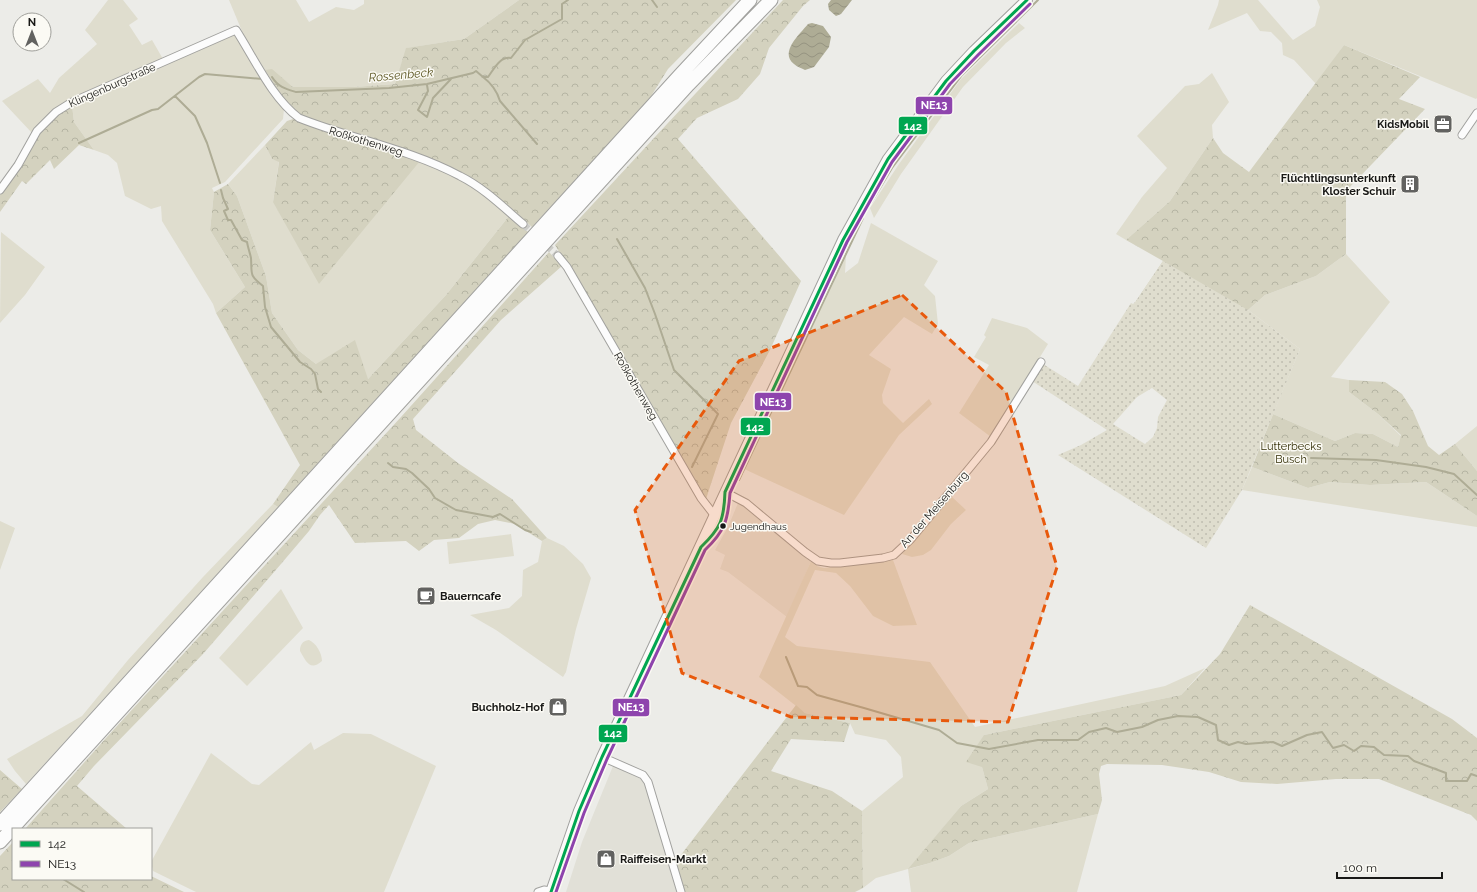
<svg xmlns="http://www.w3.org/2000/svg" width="1477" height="892" font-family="Raleway,sans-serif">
	<defs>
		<pattern id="forest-crowns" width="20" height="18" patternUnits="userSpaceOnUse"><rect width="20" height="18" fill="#d4d2bf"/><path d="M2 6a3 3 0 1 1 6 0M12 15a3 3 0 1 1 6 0" fill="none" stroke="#b5b4a3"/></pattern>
		<pattern id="park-dots" width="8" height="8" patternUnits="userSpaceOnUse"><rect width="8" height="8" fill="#dfddce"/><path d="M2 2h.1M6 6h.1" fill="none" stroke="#bfbdb0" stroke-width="1.8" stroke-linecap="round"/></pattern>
		<pattern id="water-waves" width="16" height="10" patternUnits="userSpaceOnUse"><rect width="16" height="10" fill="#aeac95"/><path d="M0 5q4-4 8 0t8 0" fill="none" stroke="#959380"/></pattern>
	</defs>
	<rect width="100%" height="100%" fill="#ecece8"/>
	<path fill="#e1e0d7" d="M738 503 748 508 811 561 787 617 728 572 720 569 725 555 715 550 728 527Z
		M613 766 640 778 646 786 678 892H566L582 842Z"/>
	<path fill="#dfddce" d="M108 0H123L138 19 129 25 142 45 152 40 163 59 70 100 32 133 2 101 38 79 50 93 59 78 97 44 85 30Z
		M229 0H296L309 22 336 7 354 10 364 4V0H519L464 39 407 48 395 84 354 87H293L272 70H265L244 36Z
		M1219 0H1258L1293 40 1315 26 1320 7 1317 0H1477V98L1476 99 1344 45 1316 84 1294 60 1283 55 1282 43 1271 32 1260 31 1247 13 1208 30 1218 5Z
		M1019 23 1025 28 1006 43 963 87 901 174 874 218 870 208 899 164 961 79Z
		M232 35 238 37 284 109 283 119 225 182 212 188 214 192 210 230 245 287 216 313 213 304 162 221 161 206 151 209 125 196 117 163 108 155 94 150 74 122 72 105Z
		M1212 73 1229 102 1212 125 1213 138 1170 201 1126 240 1116 234 1142 197 1167 168 1137 136 1185 86 1199 84Z
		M265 145 272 159 279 161 273 202 420 161 463 180 481 192 509 216 446 295 368 379 316 364 298 350 272 313 266 276 237 196 228 184Z
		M871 223 938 261 924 285 935 296 938 324 932 334 904 317 869 355 891 369 882 395 883 403 903 423 929 399 932 404 899 435 844 515 742 468 814 314 846 256 845 273 858 263Z
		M1 232 45 267 25 295 0 323Z
		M1346 254 1390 302 1331 377 1349 380V392L1378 414 1401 436 1398 447 1373 434 1355 433 1335 441 1273 414 1300 349 1248 310 1265 295 1316 276Z
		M992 318 1027 328 1048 344 991 437 959 413 989 365 974 357 986 337 984 335Z
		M1477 426V471L1455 444Z
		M1252 467 1308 488 1330 482 1370 485 1426 482 1477 516V527L1242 490Z
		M950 495 966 510 951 524 931 550 923 555 912 557 902 554Z
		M273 504 278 507 26 784 15 771 7 759 82 716 128 660 203 577Z
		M0 521 15 528 0 570Z
		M511 534 514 556 449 564 447 542Z
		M547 538 564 546 583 564 591 578 576 629 566 672 563 677 496 630 470 615 509 608 522 596 523 570 538 562 542 541Z
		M893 560 917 625 893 626 873 616 850 586 836 573 815 570 785 637 797 646 930 662 975 727 1165 686 1205 668 1181 695 984 735 982 767 988 789 961 806 909 869 930 863 949 856 969 843 1098 814 1077 892H911L908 869 876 878 863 888 862 811 903 777 901 757 886 740 855 734 850 723 805 713 759 677 811 561 817 563V566L824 568Z
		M281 589 303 628 247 686 219 658Z
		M309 640C316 643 322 653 322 661 310 672 306 661 300 651 300 645 302 641 309 640Z
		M343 733 371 734 436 766 384 892H196L153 871 151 862 211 753 252 784 259 785 311 742 314 750Z"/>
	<path fill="url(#forest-crowns)" d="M519 0H736L668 69 648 101 532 227C516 213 501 199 484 187 465 174 443 165 423 155L420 161 319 284 273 202 279 162 272 159 265 145 287 121 302 116 282 97 265 70 272 69 293 87H354L395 84 406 48 464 39Z
		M783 0H810L803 6 769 48 760 74 738 99 697 118 678 139 801 281 770 350 731 423 706 499 555 245 667 124Z
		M1344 45 1420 77 1399 99 1425 109 1346 191V254L1316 276 1265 295 1248 310 1136 301 1163 261 1126 240 1170 201 1213 138 1223 153 1249 172Z
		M72 105 74 122 94 150 79 145 54 169 50 160 26 184 22 181 0 212V195L21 165 40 132 53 118Z
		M228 184 237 196 266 276 272 313 298 350 316 364 355 340 368 379 446 295 509 216 528 232 278 507 273 504 300 465 216 313 245 287 210 230 214 192Z
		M549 252 562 266 501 320 413 419 416 430 458 463 512 499 547 538 542 541 515 524 495 520 478 524 459 538 434 540 419 551 406 541 355 543 329 505 320 515 309 531 275 571 203 654 94 766 77 786 127 829H25L106 738 401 417Z
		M1349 380 1385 382 1402 394 1413 411 1428 446 1439 455 1455 444 1477 471V516L1426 482 1370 485 1330 482 1308 488 1252 467 1273 414 1335 441 1355 433 1373 434 1398 447 1401 435 1378 414 1349 392Z
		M1250 605 1452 719 1477 738V821L1471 815 1379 779H1336L1277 784 1241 782 1209 772 1162 765 1107 764 1101 766 1099 774 1102 800 1098 814 969 843 949 856 930 863 908 869 961 806 988 789 982 767 966 762 984 735 1181 695 1220 654Z
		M796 705 805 713 850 723 844 742 791 739 771 771 832 791 862 811 863 888 855 892H684L676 863 677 860Z
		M0 770 22 789 0 812Z
		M13 842V879H151V876L184 892H0V856Z"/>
	<path fill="url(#park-dots)" fill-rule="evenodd" d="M1163 261 1248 310 1300 349 1242 490 1206 548 1058 455 1081 445 1107 430 1032 381 1043 364 1078 386 1131 303 1133 304 1136 301ZM1152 388 1167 400 1158 417 1157 428 1153 437 1145 444 1113 424 1137 397Z"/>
	<path fill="url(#water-waves)" d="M831 0H852L841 14 836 16 829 10 828 4Z
		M812 23 823 26 831 37 829 47 814 67 805 70C802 68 797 67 794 64 779 52 800 34 808 24Z"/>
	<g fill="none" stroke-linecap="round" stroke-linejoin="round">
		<path stroke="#aeac95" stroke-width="2" d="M652 0 657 7
			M272 77C278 87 286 89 296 92L389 88 427 84 473 73 476 71 483 77H488C494 69 500 56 511 58L525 40 562 19V4L568 0
			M483 77C491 83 497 91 500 101L537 144
			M427 85 428 91 418 110 427 117 433 98 451 79
			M175 96 195 116 207 143 220 183
			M79 143 152 110 158 109 199 77 205 74 263 79
			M221 190 223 198 228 209 224 211 228 220H231L242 240 247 242C248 248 250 253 251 258 252 275 249 275 263 286L265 307 271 327 300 362 311 369 315 374 318 389 321 392
			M871 203 892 168 962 75 1038 0
			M617 239 645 288 655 314 674 370 718 414 692 467
			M1311 458 1376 460 1426 467 1454 474 1477 495
			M388 463 393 467 406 469 412 473 429 489 435 498 456 510 493 517 500 514 525 530 531 532
			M739 480 863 218
			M786 657 798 686 807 687 817 695 864 708 939 730 957 743 989 749 1038 740H1078L1089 732 1106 728 1117 732 1142 727 1158 720 1178 716 1198 717 1216 725 1218 740 1229 745 1238 742 1246 744 1273 742 1282 746 1307 735 1322 732 1333 748 1344 745 1354 751 1361 746 1374 747 1384 755 1408 756 1414 761 1446 773V781H1467L1471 774 1477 776
			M63 879 84 892"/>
		<path stroke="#ccccc8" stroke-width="7" stroke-dasharray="7 3.5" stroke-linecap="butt" d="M523 224 558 256"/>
		<defs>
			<path id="street" d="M1462 135 1477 113
				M0 190 18 165 37 131 56 112 72 102 236 30C254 58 272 98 299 118 352 139 409 149 460 176 484 188 503 207 523 224
				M558 256 567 267 701 498 715 516
				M725 492 746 503 805 552 818 561 831 563H840L883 558 894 555 911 539 991 442 1041 362
				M602 757 643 775 648 782 681 892
				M538 892 544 890 551 891"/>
			<path id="secondary" d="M551 892 579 811 602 757 843 240 888 159 946 81 974 51 1027 0"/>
			<path id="highway" d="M0 824 680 75 750 0
				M0 842 688 85 771 0"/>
		</defs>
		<use href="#street" stroke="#a1a19e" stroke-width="9"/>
		<use href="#secondary" stroke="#a1a19e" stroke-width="12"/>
		<use href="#highway" stroke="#a1a19e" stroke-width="15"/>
		<use href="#street" stroke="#fcfcfc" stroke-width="7"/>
		<use href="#secondary" stroke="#fcfcfc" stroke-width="10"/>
		<use href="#highway" stroke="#fcfcfc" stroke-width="13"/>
		<defs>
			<path id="bus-1" d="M551 892 579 811 602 757 701 547C721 528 724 519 725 492L843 240 888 159 946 81 974 51 1027 0"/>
			<path id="bus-2" d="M556 892 584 813 607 759 705 550C725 531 728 520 730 493L847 242 892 162 950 84 978 55 1030 4"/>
		</defs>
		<use href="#bus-1" stroke="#fbfaf4" stroke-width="6"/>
		<use href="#bus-2" stroke="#fbfaf4" stroke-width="6"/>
		<use href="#bus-1" stroke="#00a651" stroke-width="3"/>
		<use href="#bus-2" stroke="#8e44ad" stroke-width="3"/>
	</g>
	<path fill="#e8590c" fill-opacity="0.2" stroke="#e8590c" stroke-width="3" stroke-dasharray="8 5" stroke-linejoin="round" d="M902 295 1006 392 1057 567 1008 722 791 717 682 673 635 510 739 361Z"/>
	<defs>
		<symbol id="office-square" viewBox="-11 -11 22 22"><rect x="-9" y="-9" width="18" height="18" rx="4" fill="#626260" stroke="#fbfaf4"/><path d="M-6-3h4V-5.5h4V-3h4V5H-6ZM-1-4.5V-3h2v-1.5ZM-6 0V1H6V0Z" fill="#fff"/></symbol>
		<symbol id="building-square" viewBox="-11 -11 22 22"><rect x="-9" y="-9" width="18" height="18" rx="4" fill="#626260" stroke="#fbfaf4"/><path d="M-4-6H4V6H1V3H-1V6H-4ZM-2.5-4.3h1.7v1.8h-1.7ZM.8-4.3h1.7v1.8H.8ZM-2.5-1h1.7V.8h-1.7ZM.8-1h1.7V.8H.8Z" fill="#fff"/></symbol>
		<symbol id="cafe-square" viewBox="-11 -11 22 22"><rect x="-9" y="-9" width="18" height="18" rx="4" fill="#626260" stroke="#fbfaf4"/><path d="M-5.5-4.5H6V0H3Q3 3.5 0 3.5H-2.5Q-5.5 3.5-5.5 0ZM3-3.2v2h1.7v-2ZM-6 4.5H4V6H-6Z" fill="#fff"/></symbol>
		<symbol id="shop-square" viewBox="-11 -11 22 22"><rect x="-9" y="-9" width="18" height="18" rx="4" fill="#626260" stroke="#fbfaf4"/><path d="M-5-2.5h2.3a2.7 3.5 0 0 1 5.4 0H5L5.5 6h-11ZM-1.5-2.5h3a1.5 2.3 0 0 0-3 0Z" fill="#fff"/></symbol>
	</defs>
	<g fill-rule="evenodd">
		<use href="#office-square" x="1432" y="113" width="22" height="22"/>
		<use href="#building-square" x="1399" y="173" width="22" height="22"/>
		<use href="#cafe-square" x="415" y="585" width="22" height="22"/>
		<use href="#shop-square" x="547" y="696" width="22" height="22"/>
		<use href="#shop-square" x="595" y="848" width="22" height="22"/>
	</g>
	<circle fill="#181816" stroke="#fbfaf4" stroke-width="1.5" cx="723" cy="526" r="3.5"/>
	<g text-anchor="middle" stroke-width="3" stroke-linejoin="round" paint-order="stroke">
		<g font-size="10" fill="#181816" stroke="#fbfaf4" text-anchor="start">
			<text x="730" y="530">Jugendhaus</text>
		</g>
		<g font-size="11" fill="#181816" stroke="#fbfaf4">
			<text transform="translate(112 85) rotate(-24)" y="4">Klingenburgstraße</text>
			<text transform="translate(366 141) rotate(17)" y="4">Roßkothenweg</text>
			<text transform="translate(636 386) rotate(60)" y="4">Roßkothenweg</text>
			<text transform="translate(934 509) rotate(-49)" y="4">An der Meisenburg</text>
		</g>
		<g font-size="11" font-weight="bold" fill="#181816" stroke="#fbfaf4" text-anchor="end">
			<text x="1429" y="128">KidsMobil</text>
			<text x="1396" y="182">Flüchtlingsunterkunft<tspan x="1396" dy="13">Kloster Schuir</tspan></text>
			<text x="440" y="600" text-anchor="start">Bauerncafe</text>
			<text x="544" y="711">Buchholz-Hof</text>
			<text x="620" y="863" text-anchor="start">Raiffeisen-Markt</text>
		</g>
		<g font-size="11" fill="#322d04" stroke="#fbfaf4">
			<text x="1291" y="450">Lutterbecks<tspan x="1291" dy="13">Busch</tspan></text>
		</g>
		<g font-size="12" font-style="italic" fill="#5a5420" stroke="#fbfaf4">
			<text transform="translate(401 75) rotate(-5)" y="4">Rossenbeck</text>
		</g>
	</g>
	<g stroke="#fbfaf4" stroke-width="1.5">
		<rect x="915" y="96" width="38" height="19" rx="4" fill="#8e44ad"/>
		<rect x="898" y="116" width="30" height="19" rx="4" fill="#00a651"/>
		<rect x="754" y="392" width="38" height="19" rx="4" fill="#8e44ad"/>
		<rect x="740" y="417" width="31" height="19" rx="4" fill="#00a651"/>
		<rect x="612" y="698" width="38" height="19" rx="4" fill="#8e44ad"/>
		<rect x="598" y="724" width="30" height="19" rx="4" fill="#00a651"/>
	</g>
	<g font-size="11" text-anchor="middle" font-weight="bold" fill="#fff">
		<text x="934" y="109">NE13</text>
		<text x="913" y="130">142</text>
		<text x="773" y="406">NE13</text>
		<text x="755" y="431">142</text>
		<text x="631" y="711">NE13</text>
		<text x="613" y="737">142</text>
	</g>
	<rect x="12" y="828" width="140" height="52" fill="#fbfaf4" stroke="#a0a09b"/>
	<rect x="20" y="841" width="20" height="6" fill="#00a651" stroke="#a0a09b"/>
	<text x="48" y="848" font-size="12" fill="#181816">142</text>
	<rect x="20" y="861" width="20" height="6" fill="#8e44ad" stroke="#a0a09b"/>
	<text x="48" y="868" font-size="12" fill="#181816">NE13</text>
	<g transform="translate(32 32)"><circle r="19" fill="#fbfaf4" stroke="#a0a09b"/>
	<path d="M0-3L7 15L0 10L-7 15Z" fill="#626260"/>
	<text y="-6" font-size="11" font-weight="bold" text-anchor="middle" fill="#181816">N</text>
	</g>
	<path d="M1337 872v6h105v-6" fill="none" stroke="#181816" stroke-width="2"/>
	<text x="1343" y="872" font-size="12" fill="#181816" stroke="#fbfaf4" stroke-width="3" paint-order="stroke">100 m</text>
</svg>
